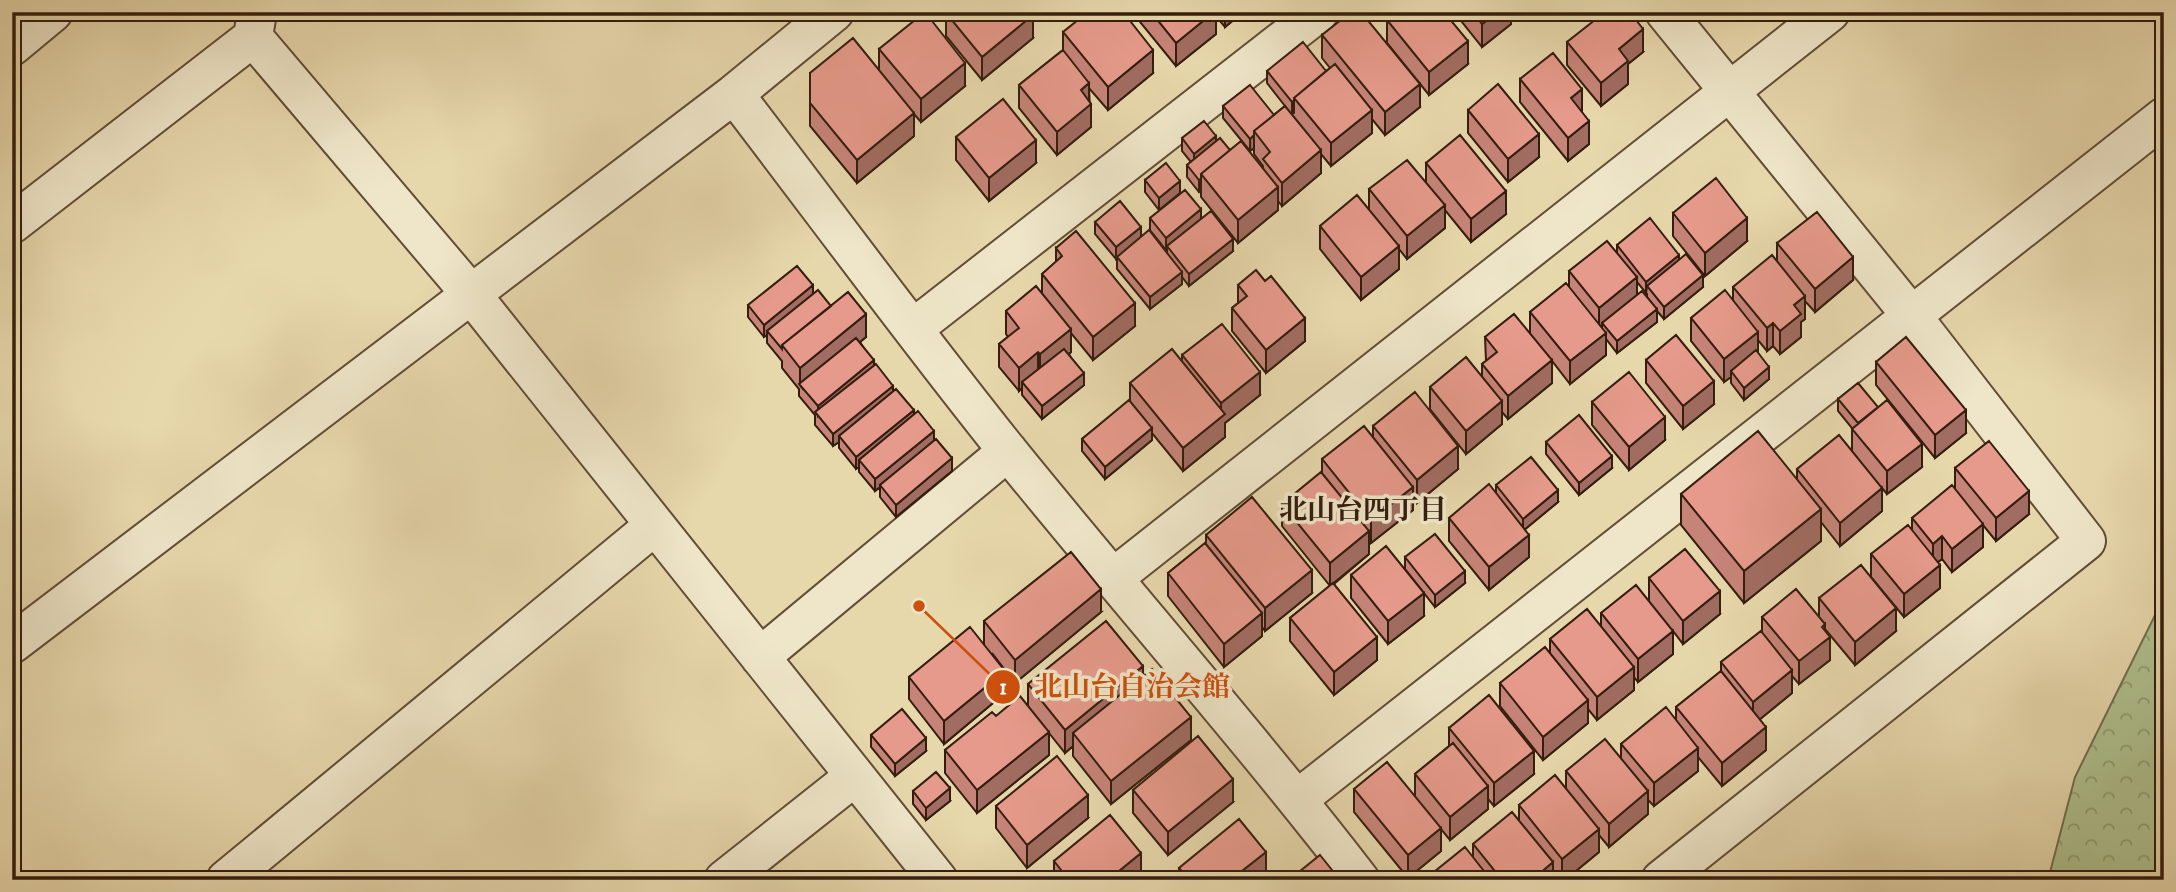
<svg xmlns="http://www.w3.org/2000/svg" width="2176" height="892" font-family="'IM FELL DW Pica','Noto Serif JP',serif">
	<defs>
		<pattern id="forest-crowns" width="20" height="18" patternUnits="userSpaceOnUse" patternTransform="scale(1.75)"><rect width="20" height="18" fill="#afc08e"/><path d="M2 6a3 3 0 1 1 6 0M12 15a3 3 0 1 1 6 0" fill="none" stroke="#8f9b72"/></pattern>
	</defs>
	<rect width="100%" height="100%" fill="#e7d8ac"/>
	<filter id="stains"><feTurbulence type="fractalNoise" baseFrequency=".00286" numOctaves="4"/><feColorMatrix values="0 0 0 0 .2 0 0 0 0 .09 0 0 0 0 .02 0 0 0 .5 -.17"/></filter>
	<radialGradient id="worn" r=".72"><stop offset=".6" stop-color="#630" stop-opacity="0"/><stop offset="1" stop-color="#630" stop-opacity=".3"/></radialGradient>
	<path fill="url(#forest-crowns)" stroke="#726e4e" stroke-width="2" d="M2164 597V880H2048L2075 777Z"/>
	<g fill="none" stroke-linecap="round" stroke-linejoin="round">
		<defs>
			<path id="minor" d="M253 37 471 294 938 880
				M12 46 53 12
				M734 94C826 214 916 337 1011 455 1126 597 1248 735 1360 880
				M12 224 253 37 257 12
				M914 328 1319 12
				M1112 579 1830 12
				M12 644 734 94 834 12
				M760 657 1008 451
				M1298 799 2164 117
				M226 880 654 526
				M724 880 855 776
				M1661 880 2086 541 1911 315 1665 12"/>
		</defs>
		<use href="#minor" stroke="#614c36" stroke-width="42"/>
		<use href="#minor" stroke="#efe6c9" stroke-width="38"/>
	</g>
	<path fill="#c68478" stroke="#341d0e" stroke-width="2" fill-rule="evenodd" d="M1140 12H1243L1225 27 1216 16V34L1176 66 1140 22Z
		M1454 12H1511V24L1482 47Z
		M946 13 1033 38 982 80 946 36Z
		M1387 20 1468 64 1429 95 1387 43Z
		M1063 32 1153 73 1108 110 1089 88 1091 127 1057 155 1019 108V85L1063 50Z
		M1322 35 1420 107 1385 135 1372 119V133L1331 166 1321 154V173L1282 206 1278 201V210L1238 243 1201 197V191L1199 192 1187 177V165L1191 162 1182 151V138L1216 142 1263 168V166L1254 154V148L1250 151 1223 118V106L1274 115 1285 106 1267 83V71H1326L1330 68 1322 58Z
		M1567 42 1643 52 1628 64V84L1601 106 1567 65Z
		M879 49 965 86 921 122 914 114V136L857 183 810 126V73L879 71Z
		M1520 79 1582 112 1589 144 1568 161 1520 102Z
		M1468 110 1539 157 1508 182 1468 133Z
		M956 137 1036 163 989 201 956 160Z
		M1426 163 1506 214 1471 242 1445 210V228L1407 259 1399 249V269L1361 300 1320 249V226L1369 210V189L1426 182Z
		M1145 180 1180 193 1159 210 1145 192Z
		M1673 213 1747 241 1705 276 1673 236Z
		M1150 218H1201L1233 251 1189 286 1182 277V284L1150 309 1117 269V258L1116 259 1095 234V222L1141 237 1167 252V249L1166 250 1150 230Z
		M1777 243 1853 280 1815 312 1805 301V319L1801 322V337L1780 354 1773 346 1767 351 1758 340V353L1769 379 1744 400 1731 383V377L1724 382 1691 341V318L1733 301V287L1777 262Z
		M1617 245 1679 259 1703 287 1664 319 1657 311V322L1617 353 1606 339V355L1570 384 1552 361V383L1508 419 1502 412V424L1466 454 1430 409V387L1482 377V364L1486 361 1485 337 1530 333V312L1569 287V271L1617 253ZM1637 282 1647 294V297L1637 296Z
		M1056 248 1135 326 1093 360 1071 333V352L1069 354 1084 385 1042 419 1022 395V388L1019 391 999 367V344L1008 337 1006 334V311L1042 293V274L1056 262Z
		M1265 281 1305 341 1266 373 1232 331V308L1238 303V285Z
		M813 294 831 306 866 337 860 342 874 365 893 392 934 440 952 471 896 517 880 497V487L875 491 859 472V467L856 469 839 448V442L833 446 815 425V415L799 396V389L782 368V361L767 343V335L764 337 748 317V305Z
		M1182 355 1260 395 1225 423V437L1183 471 1152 433V440L1105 479 1082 451V439L1130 401V383L1182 362Z
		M1646 360 1714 404 1683 429 1646 383Z
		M1876 362 1966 433 1935 458 1876 385Z
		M1838 399 1922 467 1887 494 1882 488V511L1840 546 1821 522V541L1744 603 1681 525V494L1797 480V469L1852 451V428L1838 411Z
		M1592 402 1665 440 1629 470 1592 425Z
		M1373 426 1458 469 1417 503 1413 499V510L1371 543 1369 540V554L1334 584 1377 660 1334 695 1290 641V618L1330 586 1282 526V504L1322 473V459L1373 436Z
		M1546 442 1612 468 1579 495 1546 454Z
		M1955 468 2029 514 1996 541 1983 525V547L1952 572 1942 559 1938 562 1940 588 1904 617 1871 577V554L1912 530V518L1955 489Z
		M1496 485 1558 502 1525 529 1529 557 1489 590 1449 541V518L1496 493Z
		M1206 535 1312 593 1265 631 1262 627V636L1224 667 1168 596V573L1206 543Z
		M1405 557 1465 583 1435 607 1405 569Z
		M1351 575 1424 616 1388 644 1351 598Z
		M1649 578 1720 614 1683 644 1673 631V654L1638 682 1634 677V690L1597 720 1588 709V723L1543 760 1500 706V683L1550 654V639L1601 627V613L1649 601Z
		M1819 598 1896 631 1855 665 1825 629 1830 660 1799 684 1792 676V693L1760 719 1766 750 1722 786 1698 757V771L1654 806 1648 800V814L1609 847 1599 835V852L1565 880H1561L1553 870V880H1429V876L1473 858V844L1519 820V805L1566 788V771L1621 758V744L1676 720V707L1721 672V662L1762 632V617H1819Z
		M1101 612 1015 683 992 653 1005 693 944 744 909 699V677L984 644V621Z
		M1143 676 1191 740 1111 804 1073 756V746L1065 753 1049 733V755L977 813 945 773V750L996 716 1028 706V684Z
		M1449 728 1534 774 1494 806 1488 799V809L1450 840 1441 829V851L1408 878 1354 812V789L1415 796V774L1449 746Z
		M871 735 926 751 895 776 871 747Z
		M1133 790 1233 802 1168 855 1133 813Z
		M913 791 950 801 926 820 913 804Z
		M996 806 1088 818 1027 868 996 828Z
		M1054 861 1141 876 1137 880H1054Z
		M1179 868 1266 874 1260 880H1179Z"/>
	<path fill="#a16c61" stroke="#341d0e" stroke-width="2" d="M1214 12H1216V34L1176 66V43Z
		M1225 12H1243L1225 27Z
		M1498 12H1511V24L1482 47V24Z
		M1033 15V38L982 80V57Z
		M1643 29V52L1628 64V84L1601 106V83L1619 49Z
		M1468 41V64L1429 95V72Z
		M1153 50V73L1108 110V87Z
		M965 63V86L921 122V99Z
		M1089 83V105L1091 104V127L1057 155V132L1081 90Z
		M1420 84V107L1385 135V112Z
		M1582 89V112L1571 121V98Z
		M1294 101V113L1292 114V102Z
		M1372 110V133L1331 166V143Z
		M914 113V136L857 183V160Z
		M1589 121V144L1568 161V138Z
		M1539 134V157L1508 182V159Z
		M1254 135V148L1250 151V139Z
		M1216 136V148L1194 166V154Z
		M1036 140V163L989 201V178Z
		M1321 150V173L1282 206V183Z
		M1201 179V191L1199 192V180Z
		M1180 181V193L1159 210V198Z
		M1278 187V210L1238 243V220Z
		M1506 191V214L1471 242V219Z
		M1445 205V228L1407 259V236Z
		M1201 209V221L1167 246 1166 250V238Z
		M1747 218V241L1705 276V253Z
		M1141 227V239L1116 259V247Z
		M1233 239V251L1189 286V274Z
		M1399 246V269L1361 300V277Z
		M1679 255V267L1647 286 1646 294V282Z
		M1853 257V280L1815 312V289Z
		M1182 272V284L1150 309V297Z
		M1703 275V287L1664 319V307Z
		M1637 277V300L1602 323V329L1599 331V308Z
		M813 285V297L767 331V335L764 337V325Z
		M1805 296V319L1801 322V337L1780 354V331L1794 305Z
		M1135 303V326L1093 360V337Z
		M1657 309V322L1617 353V341Z
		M866 314V337L803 389 800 385V368Z
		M1305 318V341L1266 373V350Z
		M1773 323V346L1767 351V328Z
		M1071 329V352L1040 377V354Z
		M1758 332V355L1731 371V377L1724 382V359Z
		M1606 333V355L1570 384V361Z
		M1038 352V375L1022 382V388L1019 391V368Z
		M874 360V372L818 416V406Z
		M1552 360V383L1508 419V396Z
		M1769 367V379L1744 400V388Z
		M1260 372V395L1225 423V437L1183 471V448L1221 417V403Z
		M1084 373V385L1042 419V406Z
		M1714 381V404L1683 429V406Z
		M893 386V398L839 436V442L833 446V434Z
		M1502 401V424L1466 454V431Z
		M914 410V422L859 460V467L856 469V457Z
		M1966 410V433L1935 458V435Z
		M1665 417V440L1629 470V447Z
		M1152 428V440L1105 479V467Z
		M934 431V444L880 485V487L875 491V479Z
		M1922 444V467L1887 494V471Z
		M1458 446V469L1417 503V480Z
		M1612 456V468L1579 495V483Z
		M952 458V471L896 517V505Z
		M1413 487V510L1371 543V520Z
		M1882 488V511L1840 546V523Z
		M1558 490V502L1523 531V519Z
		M2029 491V514L1996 541V518Z
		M1821 509V541L1744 603V571Z
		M1983 524V547L1952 572V549Z
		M1369 531V554L1330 586V563Z
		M1529 535V557L1489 590V567Z
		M1942 536V559L1933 566V544Z
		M1940 565V588L1904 617V594Z
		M1312 570V593L1265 631V608Z
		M1465 571V583L1435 607V595Z
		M1101 589V612L1015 683V660Z
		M1720 591V614L1683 644V621Z
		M1424 593V616L1388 644V621Z
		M1896 608V631L1855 665V642Z
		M1262 613V636L1224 667V644Z
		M1825 624V641L1830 637V660L1799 684V661L1822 627Z
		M1673 631V654L1638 682V659Z
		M1377 637V660L1334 695V672Z
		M1143 666V689L1073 733V746L1065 753V730Z
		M1634 667V690L1597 720V697Z
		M1792 670V693L1753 725V702Z
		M1005 671V693L944 744V721Z
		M1588 700V723L1543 760V737Z
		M1191 717V740L1111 804V781Z
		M1766 727V750L1722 786V763Z
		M1049 732V755L977 813V790Z
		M926 738V751L895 776V764Z
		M1698 748V771L1654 806V783Z
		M1534 751V774L1494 806V783Z
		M1233 779V802L1168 855V832Z
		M1488 786V809L1450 840V817Z
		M950 788V801L926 820V808Z
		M1648 791V814L1609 847V824Z
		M1088 795V818L1027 868V845Z
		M1441 828V851L1408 878V855Z
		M1599 829V852L1565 880H1562V859Z
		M1266 852V874L1260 880H1242V871Z
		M1141 853V876L1137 880H1108Z
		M1553 862V880H1532Z"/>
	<path fill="#e69a8b" stroke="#341d0e" stroke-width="2" d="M925 12 965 63 921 99 879 49Z
		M1031 12 1033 15 982 57 946 13Z
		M1088 12H1123L1153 50 1108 87 1063 32Z
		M1151 12H1214L1176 43Z
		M1351 12H1361L1420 84 1385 112 1322 35Z
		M1395 12H1444L1468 41 1429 72 1387 20Z
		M1473 12H1498L1482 24Z
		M1605 12H1630L1643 29 1619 49 1628 61 1601 83 1567 42Z
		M853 38 914 113 857 160 810 103V73Z
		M1303 42 1326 71 1294 98V101L1292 102 1267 71Z
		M1063 50 1089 83 1081 90 1091 104 1057 132 1019 85Z
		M1553 53 1582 89 1571 98 1589 121 1568 138 1520 79Z
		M1335 64 1372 110 1331 143 1294 98Z
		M1498 84 1539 134 1508 159 1468 110Z
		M1250 85 1274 115 1254 131V135L1250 139 1223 106Z
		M1003 99 1036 140 989 178 956 137Z
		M1285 106 1321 150 1282 183 1263 159 1270 152 1254 131Z
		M1204 121 1216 136 1194 154 1182 138Z
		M1460 135 1506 191 1471 219 1426 163Z
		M1220 138 1230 150 1201 174V179L1199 180 1187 165Z
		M1241 141 1278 187 1238 220 1201 174Z
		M1407 160 1445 205 1407 236 1369 189Z
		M1166 163 1180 181 1159 198 1145 180Z
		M1716 178 1747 218 1705 253 1673 213Z
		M1185 190 1201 209 1166 238 1150 218Z
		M1357 195 1399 246 1361 277 1320 226Z
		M1120 201 1141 227 1116 247 1095 222Z
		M1211 211 1233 239 1189 274 1167 246Z
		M1817 212 1853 257 1815 289 1777 243Z
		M1650 218 1679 255 1646 282 1617 245Z
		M1149 230 1182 272 1150 297 1117 257Z
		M1076 231 1135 303 1093 337 1042 274 1062 256 1056 248Z
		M1607 241 1637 277 1599 308 1569 271Z
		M1686 254 1703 275 1664 307 1647 286Z
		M1772 255 1805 296 1794 305 1801 314 1780 331 1773 323 1767 328 1733 287Z
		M797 266 813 285 764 325 748 305Z
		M1256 270 1265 281 1271 276 1305 318 1266 350 1232 308 1247 296 1238 285Z
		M1566 283 1606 333 1570 361 1530 312Z
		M1036 286 1071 329 1040 354 1038 352 1019 368 999 344 1019 328 1006 311Z
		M818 290 831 306 782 345V349L767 331Z
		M1725 290 1758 332 1724 359 1691 318Z
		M1642 291 1657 309 1617 341 1602 323Z
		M848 292 866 314 800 368 782 345Z
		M1514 314 1552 360 1508 396 1482 364 1497 352 1485 337Z
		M1222 324 1260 372 1221 403 1182 355Z
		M1676 335 1714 381 1683 406 1646 360Z
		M1906 337 1966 410 1935 435 1876 362Z
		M856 338 874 360 818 406 799 384Z
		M1064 349 1084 373 1042 406 1022 382Z
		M1172 349 1225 414 1183 448 1130 383Z
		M1756 350 1769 367 1744 388 1731 371Z
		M1466 357 1502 401 1466 431 1430 387Z
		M876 364 893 386 833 434 815 412Z
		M1629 372 1665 417 1629 447 1592 402Z
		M1858 383 1878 407 1858 423 1838 399Z
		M896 389 914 410 856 457 839 436Z
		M1415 392 1458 446 1417 480 1373 426Z
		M1129 400 1152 428 1105 467 1082 439Z
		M1887 400 1922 444 1887 471 1852 429Z
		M918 411 934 431 875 479 859 460Z
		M1579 415 1612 456 1579 483 1546 442Z
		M1364 426 1413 487 1371 520 1322 459Z
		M1758 431 1821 509 1744 571 1681 494Z
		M1839 435 1882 488 1840 523 1797 469Z
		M936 439 952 458 896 505 880 485Z
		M1989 441 2029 491 1996 518 1955 468Z
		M1531 457 1558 490 1523 519 1496 485Z
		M1321 472 1369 531 1330 563 1282 504Z
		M1489 484 1529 535 1489 567 1449 518Z
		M1952 485 1983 524 1952 549 1942 536 1933 544 1912 518Z
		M1252 497 1312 570 1265 608 1206 535Z
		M1908 525 1940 565 1904 594 1871 554Z
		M1435 534 1465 571 1435 595 1405 557Z
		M1205 543 1262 613 1224 644 1168 573Z
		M1386 546 1424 593 1388 621 1351 575Z
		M1685 549 1720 591 1683 621 1649 578Z
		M1071 552 1101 589 1015 660 984 621Z
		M1861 565 1896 608 1855 642 1819 598Z
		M1333 583 1377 637 1334 672 1290 618Z
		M1636 585 1673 631 1638 659 1601 613Z
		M1796 589 1825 624 1822 627 1830 637 1799 661 1762 617Z
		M1587 609 1634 667 1597 697 1550 639Z
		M1106 621 1143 666 1065 730 1028 684Z
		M970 627 1005 671 944 721 909 677Z
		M1761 631 1792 670 1753 702 1721 662Z
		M1545 647 1588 700 1543 737 1500 683Z
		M1152 669 1191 717 1111 781 1073 733Z
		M1721 671 1766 727 1722 763 1676 707Z
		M1489 695 1534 751 1494 783 1449 728Z
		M1020 696 1049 732 977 790 945 750 992 712 996 716Z
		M1666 707 1698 748 1654 783 1621 744Z
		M902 709 926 738 895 764 871 735Z
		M1198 736 1233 779 1168 832 1133 790Z
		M1605 739 1648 791 1609 824 1566 771Z
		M1453 743 1488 786 1450 817 1415 774Z
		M1057 756 1088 795 1027 845 996 806Z
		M1387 762 1441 828 1408 855 1354 789Z
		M936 772 950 788 926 808 913 791Z
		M1555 775 1599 829 1562 859 1519 805Z
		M1512 812 1553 862 1532 880H1502L1473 844Z
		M1110 815 1141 853 1108 880H1069L1054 861Z
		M1239 819 1266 852 1242 871 1249 879 1189 880 1179 868Z
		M1465 847 1491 880H1432L1429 876Z
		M1320 855 1340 880H1289Z
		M1159 872 1166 880H1150Z"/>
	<g text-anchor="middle" stroke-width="7" stroke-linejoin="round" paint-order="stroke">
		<g font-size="28" font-weight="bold" fill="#341d0e" stroke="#efe6c9">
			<text x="1363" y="519">北山台四丁目</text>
		</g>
	</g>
	<path fill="none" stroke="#cd500c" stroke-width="2.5" d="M919 606L1003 687"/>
	<g fill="#cd500c" stroke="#efe6c9" stroke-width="2.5">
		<circle cx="919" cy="606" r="7"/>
		<circle cx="1003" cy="687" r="18"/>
	</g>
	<g font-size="21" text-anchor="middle" font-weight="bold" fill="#fff">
		<text x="1003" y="694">1</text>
	</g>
	<g font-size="28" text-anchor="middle" font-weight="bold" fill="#cd500c" stroke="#efe6c9" stroke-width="7" stroke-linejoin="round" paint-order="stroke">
		<text x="1132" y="696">北山台自治会館</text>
	</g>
	<rect width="2176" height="892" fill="none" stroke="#e7d8ac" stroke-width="42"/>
	<rect x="14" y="14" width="2148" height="864" fill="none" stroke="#341d0e" stroke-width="3.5"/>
	<rect x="21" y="21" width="2134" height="850" fill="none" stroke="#341d0e" stroke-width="2"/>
	<rect width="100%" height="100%" filter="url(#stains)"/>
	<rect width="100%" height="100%" fill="url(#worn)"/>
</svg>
